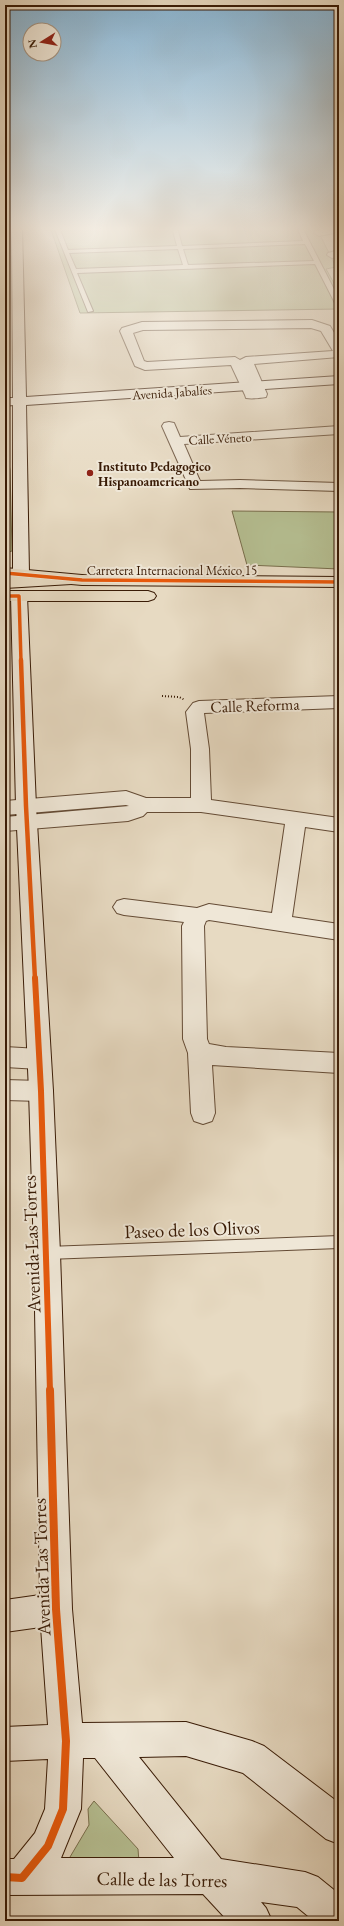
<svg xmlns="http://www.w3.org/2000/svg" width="344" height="1926" font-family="'EB Garamond',serif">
	<rect width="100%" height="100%" fill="#e7dac2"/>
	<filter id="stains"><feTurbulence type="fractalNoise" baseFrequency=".005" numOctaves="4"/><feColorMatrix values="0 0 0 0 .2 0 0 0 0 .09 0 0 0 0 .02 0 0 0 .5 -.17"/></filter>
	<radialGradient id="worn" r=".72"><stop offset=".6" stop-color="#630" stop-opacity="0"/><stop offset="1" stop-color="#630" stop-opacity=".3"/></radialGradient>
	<path fill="#b6c093" stroke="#786e4c" d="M50 227H316L336 267 326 269 339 292V309L80 313Z
		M5 440 10 470 12 551 5 553Z
		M232 511 339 512V569L247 565Z
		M7 837 5 1040V838Z
		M5 1164 9 1174V1586H5Z
		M94 1801 138 1849 139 1862 68 1867 70 1857 89 1825 88 1809Z"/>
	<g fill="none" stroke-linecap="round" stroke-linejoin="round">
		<defs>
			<path id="lane" d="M54 227H59L68 250 177 246 172 227H177L182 246 303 241 297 227H302L339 299V307L336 305 315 264 77 273 93 311 88 312ZM305 244 314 261 188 265 183 249ZM178 249 183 265 76 269 69 253Z
				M339 1236V1248L47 1259 42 1258 40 1253 42 1248 47 1247Z"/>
			<path id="street" d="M332 227H339V232L319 236 314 233 315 231Z
				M339 250V256L332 258 327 255 328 253Z
				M312 320 330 326 339 341V357L254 364 267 394 266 397C260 398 252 399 246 398L245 395 231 365 145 370 135 366 120 331 122 328 142 322ZM311 328 321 331 333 351 246 357 240 360 235 357 147 362 144 361 133 333 143 330Z
				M169 422 174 423 180 437 339 426V434L184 444 200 481 240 480 339 483V491L240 488 190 489 162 426 164 423Z
				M339 696V708L204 713 209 749 211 800 339 818V832L305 827 292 917 339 924V940L209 920 206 921 204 926 207 1039 209 1044 226 1047 339 1053V1073L212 1065 215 1113 212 1121 203 1124 194 1121 191 1113 188 1053 183 1039 182 926 184 922 124 915 117 913 113 907 117 901 124 899 197 908 209 904 272 913 285 824 201 812H147L143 816 128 821 5 831V817L129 806 126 805 5 815V801L126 791 146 798H191V749L186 712 193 703 199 701Z
				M5 1047 39 1049 47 1052 51 1059 47 1066 39 1069 5 1067Z
				M5 1080 41 1081 50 1084 53 1091 50 1098 41 1101 5 1100Z"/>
			<path id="secondary" d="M12 227H22L26 397 339 376V384L26 405 29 573 27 576 21 578 15 576 13 573V405L5 406V398H13Z
				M19 591 25 593 27 596 36 806 53 1091 60 1253 72 1609 82 1723 186 1722 252 1741 264 1746 339 1803V1844L326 1839 243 1773 186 1756 139 1757 221 1859 305 1872 318 1877 339 1894V1921H314L297 1907 261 1902 266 1908 272 1921H228L203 1894 5 1895V1859H14L35 1833 45 1809 48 1759 5 1761V1727L48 1725 41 1627 5 1632V1600L40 1595 34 1253 29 1091 16 806 11 596 13 593ZM83 1758H95L174 1858H61L81 1809Z"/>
			<path id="primary" d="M5 568 82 575 339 577V587L82 585 5 578Z
				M5 591H148L154 593 156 596 154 599 148 601H5Z"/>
			<path id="highway" d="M82 575 88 577 90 580 88 583 5 588V578Z"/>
		</defs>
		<use href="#lane" stroke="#644b35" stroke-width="2"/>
		<use href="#street" stroke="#644b35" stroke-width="2"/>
		<use href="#secondary" stroke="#391b06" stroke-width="2"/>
		<use href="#primary" stroke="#391b06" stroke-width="2"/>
		<use href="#highway" stroke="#391b06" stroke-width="2"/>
		<path stroke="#391b06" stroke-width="2" stroke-dasharray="1 2" stroke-linecap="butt" d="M162 696 179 697 185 700"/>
		<use href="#lane" fill="#efe7d7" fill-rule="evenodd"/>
		<use href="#street" fill="#efe7d7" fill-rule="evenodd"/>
		<use href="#secondary" fill="#efe7d7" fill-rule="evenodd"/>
		<use href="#primary" fill="#e7dac2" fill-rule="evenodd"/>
		<use href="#highway" fill="#e7dac2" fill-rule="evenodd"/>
		<defs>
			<path id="cycleway-far3" d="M5 573 82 580 339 582
				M5 596H19L21 661"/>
			<path id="cycleway-far2" d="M21 660 26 806 35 979"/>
			<path id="cycleway-far1" d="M35 978 41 1091 50 1391"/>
			<path id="cycleway" d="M5 1877 22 1878 48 1846 63 1809 66 1741 56 1609 50 1390"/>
		</defs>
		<use href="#cycleway-far3" stroke="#efe7d7" stroke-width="5"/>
		<use href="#cycleway-far2" stroke="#efe7d7" stroke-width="6"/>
		<use href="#cycleway-far1" stroke="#efe7d7" stroke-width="8"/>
		<use href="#cycleway" stroke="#efe7d7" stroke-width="10"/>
		<use href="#cycleway-far3" stroke="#e8590c" stroke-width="3.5"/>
		<use href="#cycleway-far2" stroke="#e8590c" stroke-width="4.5"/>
		<use href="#cycleway-far1" stroke="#e8590c" stroke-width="6"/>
		<use href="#cycleway" stroke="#e8590c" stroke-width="8"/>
	</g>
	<linearGradient id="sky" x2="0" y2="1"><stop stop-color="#88b6d6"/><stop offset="0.46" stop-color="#f4eee4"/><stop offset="1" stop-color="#f4eee4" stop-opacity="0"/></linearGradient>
	<rect width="344" height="497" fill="url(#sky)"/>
	<circle fill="#8f2418" stroke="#efe7d7" stroke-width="1.5" cx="90" cy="473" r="4"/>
	<g text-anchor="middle" stroke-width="4" stroke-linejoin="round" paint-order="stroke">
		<g font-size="13" fill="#391b06" stroke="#efe7d7">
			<text transform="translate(172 392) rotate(-4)" y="5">Avenida Jabalíes</text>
			<text transform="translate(220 438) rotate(-3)" y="5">Calle Véneto</text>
			<text x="172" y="575">Carretera Internacional México 15</text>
		</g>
		<g font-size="13" font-weight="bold" fill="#391b06" stroke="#efe7d7" text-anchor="start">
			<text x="98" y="471">Instituto Pedagogico<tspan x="98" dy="15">Hispanoamericano</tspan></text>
		</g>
		<g font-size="16" fill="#391b06" stroke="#efe7d7">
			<text transform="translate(255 705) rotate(-2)" y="6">Calle Reforma</text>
		</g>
		<g font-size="19" fill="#391b06" stroke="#efe7d7">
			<text transform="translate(192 1229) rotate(-2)" y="7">Paseo de los Olivos</text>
			<text transform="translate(31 1244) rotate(-92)" y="7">Avenida Las Torres</text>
			<text transform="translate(41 1567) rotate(-92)" y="7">Avenida Las Torres</text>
			<text transform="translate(162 1879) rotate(1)" y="7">Calle de las Torres</text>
		</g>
	</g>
	<rect width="344" height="1926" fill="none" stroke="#e7dac2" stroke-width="20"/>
	<rect x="6" y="6" width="332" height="1914" fill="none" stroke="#391b06" stroke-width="2"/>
	<rect x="10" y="10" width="324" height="1906" fill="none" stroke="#391b06"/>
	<g transform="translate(42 42) rotate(259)"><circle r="19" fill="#efe7d7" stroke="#a69583"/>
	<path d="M0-3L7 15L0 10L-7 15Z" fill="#8f2418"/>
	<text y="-6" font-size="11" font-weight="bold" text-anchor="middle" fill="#391b06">N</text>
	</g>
	<rect width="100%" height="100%" filter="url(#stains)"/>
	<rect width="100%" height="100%" fill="url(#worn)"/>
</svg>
